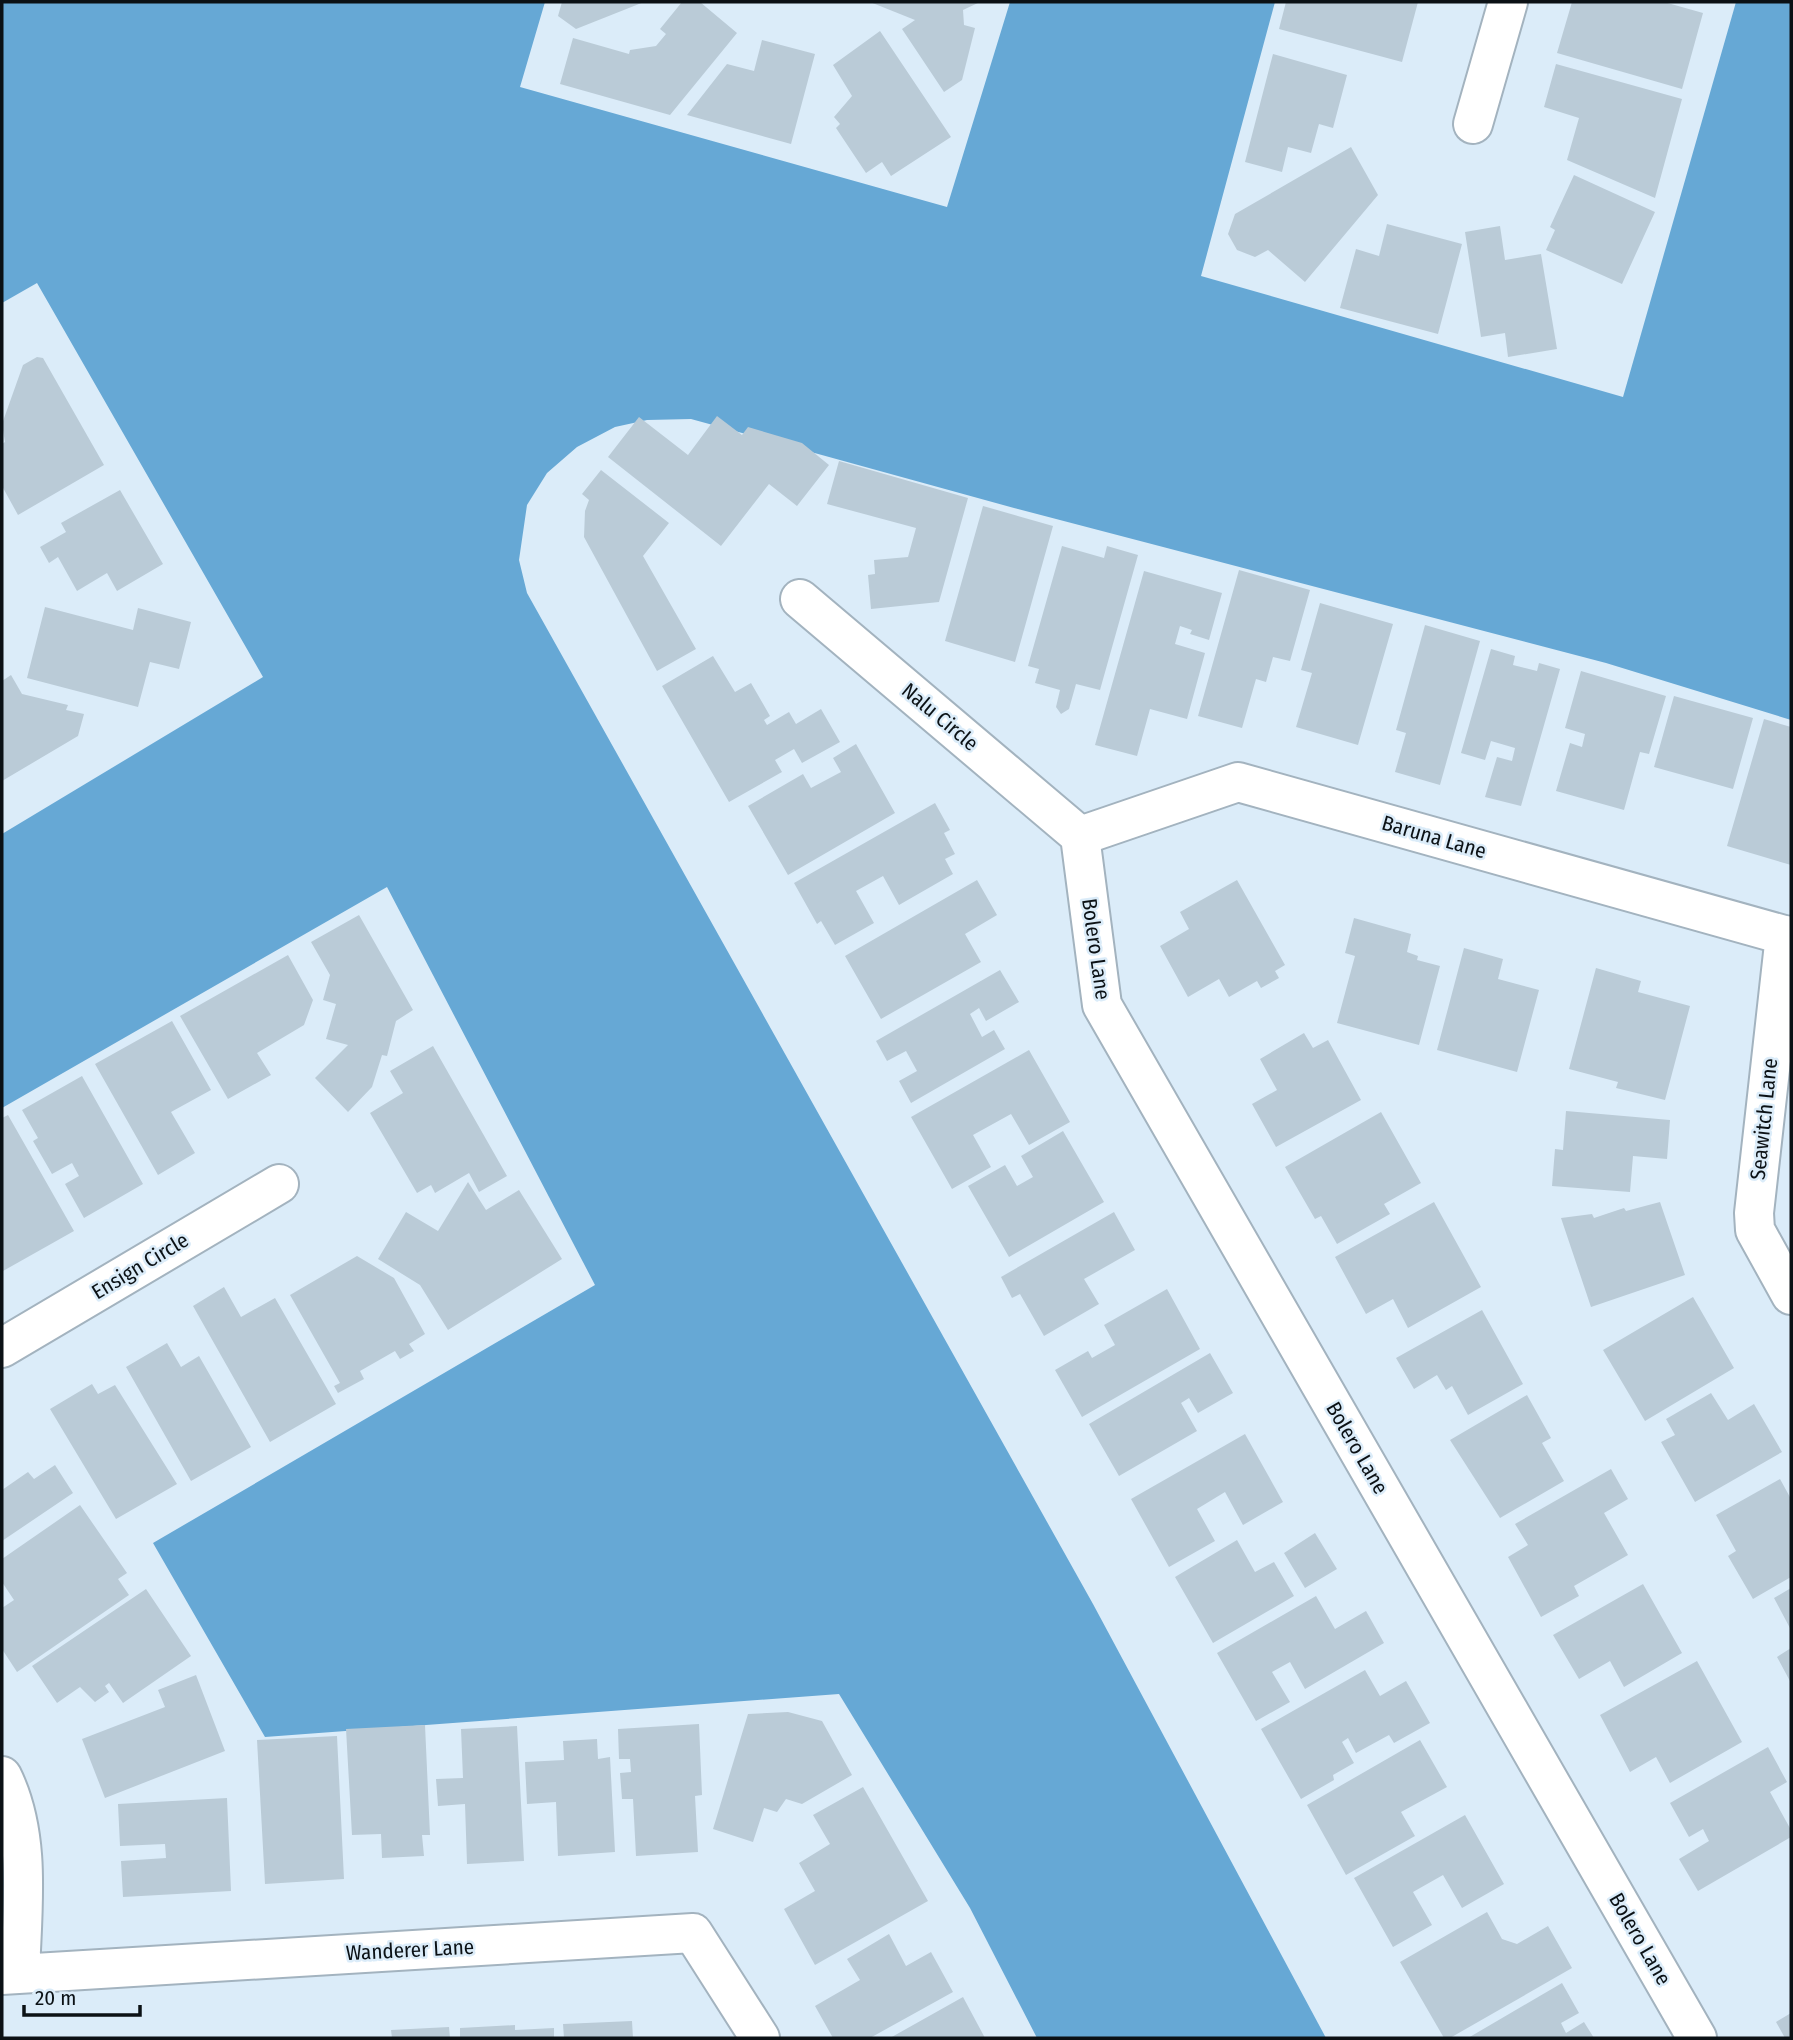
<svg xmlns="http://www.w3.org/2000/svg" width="1793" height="2040" font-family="'Fira Sans Condensed',sans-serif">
	<rect width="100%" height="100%" fill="#dbecf9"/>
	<path fill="#66a8d5" d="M2 2H545L520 87 947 207 1010 2H1275L1201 276 1623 397 1736 2H1791V720L1606 663 1014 508 691 419 647 420 615 427 577 447 547 473 527 505 519 560 527 593 1093 1604 1326 2038H1037L970 1908 839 1694 265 1737 153 1543 595 1285 387 887 2 1108V834L263 677 37 283 2 303Z"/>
	<path fill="#bacbd7" d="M562 2H644L576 29 558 16Z
		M682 2H700L737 33 670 115 560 84 573 38 629 54 630 50 656 46 666 34 660 29Z
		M870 2H980L963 10 964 25 975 28 962 80 944 92 902 29 915 20Z
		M1286 2H1418L1402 62 1279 29Z
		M1572 2H1664L1703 13 1682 89 1557 53Z
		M880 31 951 137 891 176 882 162 866 173 836 128 840 124 834 117 852 96 833 65Z
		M762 40 815 54 791 144 687 115 727 64 754 71Z
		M1273 54 1347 75 1333 128 1319 124 1311 153 1288 147 1282 172 1245 162Z
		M1556 64 1682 99 1655 198 1567 160 1579 118 1544 107Z
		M1351 147 1378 195 1305 282 1268 250 1255 257 1237 250 1228 234 1235 214Z
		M1574 175 1655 212 1622 284 1546 250 1555 230 1550 227Z
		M1387 224 1462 244 1438 334 1340 308 1356 249 1379 256Z
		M1500 226 1505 260 1541 254 1557 349 1508 357 1505 333 1481 337 1465 232Z
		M37 357 43 358 104 465 18 515 2 486V444L5 442 2 424 23 365Z
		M717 416 742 435 748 427 802 443 829 465 797 506 769 484 721 546 608 457 639 417 688 455Z
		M839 461 968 498 939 602 871 609 868 575 875 574 874 560 908 557 916 528 827 504Z
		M601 470 669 523 643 556 696 649 657 671 584 537 585 511 589 500 582 494Z
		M120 490 163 564 117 591 107 573 77 591 58 557 49 563 40 547 66 532 61 523Z
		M983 506 1053 526 1015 662 945 641Z
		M1062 546 1104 558 1107 546 1138 555 1100 690 1076 684 1069 709 1061 714 1056 707 1060 690 1035 683 1039 669 1028 666Z
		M1239 570 1310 590 1290 661 1273 657 1266 682 1256 679 1242 728 1198 716Z
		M1144 571 1222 593 1209 640 1190 634 1192 630 1180 626 1175 644 1205 653 1187 719 1150 709 1137 756 1095 745Z
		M1320 603 1393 624 1358 745 1296 727 1312 673 1301 670Z
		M45 607 133 630 138 608 191 622 179 669 150 662 138 707 27 678Z
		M1425 625 1480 641 1440 785 1395 772 1406 733 1396 730Z
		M1491 649 1515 656 1513 665 1537 671 1539 663 1560 669 1521 806 1485 797 1497 757 1512 761 1515 748 1491 741 1485 760 1461 753Z
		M713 656 735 692 751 683 770 716 764 720 767 725 789 712 796 724 821 709 840 742 802 763 794 749 775 760 782 772 729 802 662 686Z
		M1581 671 1666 696 1649 754 1640 752 1624 810 1556 791 1570 743 1582 747 1585 734 1565 728Z
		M11 675 22 694 68 705 66 710 84 714 78 736 2 781V681Z
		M1674 696 1753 718 1733 789 1654 767Z
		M1764 719 1791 727V865L1727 846Z
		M856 744 895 813 788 875 748 806 803 774 811 788 841 772 833 758Z
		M935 803 950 830 944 833 955 854 945 859 953 874 899 905 883 876 856 891 874 923 835 945 821 921 817 924 794 883Z
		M977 880 997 915 965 934 981 962 881 1019 845 956Z
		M1237 880 1285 965 1275 971 1279 978 1261 988 1257 981 1229 997 1219 979 1188 997 1160 946 1189 929 1180 912Z
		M359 915 413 1010 396 1021 387 1056 382 1055 372 1087 348 1112 315 1078 348 1045 326 1039 336 1004 323 1000 330 975 311 942Z
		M1354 918 1411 934 1407 952 1418 956 1417 960 1440 966 1419 1045 1337 1023 1355 956 1345 953Z
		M1464 948 1503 959 1498 979 1539 990 1517 1072 1437 1050Z
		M288 955 313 1000 304 1025 257 1053 271 1075 228 1099 180 1016Z
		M1596 968 1641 981 1638 992 1690 1006 1665 1100 1616 1088 1618 1082 1569 1069Z
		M1000 970 1019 1002 986 1021 979 1008 970 1014 982 1037 994 1030 1005 1049 911 1103 899 1081 917 1071 906 1051 887 1061 876 1041Z
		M172 1021 211 1090 171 1112 195 1153 158 1175 95 1064Z
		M1304 1033 1313 1048 1328 1040 1361 1100 1276 1147 1252 1104 1277 1090 1260 1059Z
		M433 1046 507 1176 479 1192 469 1173 435 1193 431 1185 417 1193 370 1113 403 1093 390 1071Z
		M1029 1050 1070 1122 1029 1145 1011 1114 973 1135 991 1167 952 1189 911 1117Z
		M82 1076 143 1184 84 1218 65 1184 79 1176 72 1163 52 1174 33 1141 38 1138 22 1110Z
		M1566 1111 1670 1120 1667 1159 1633 1156 1630 1192 1552 1186 1555 1149 1563 1150Z
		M1381 1112 1421 1183 1384 1204 1390 1214 1337 1244 1321 1216 1315 1219 1285 1167Z
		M8 1115 74 1231 3 1271 2 1118Z
		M1063 1131 1104 1202 1009 1257 968 1186 1005 1165 1017 1186 1033 1177 1021 1156Z
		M468 1182 486 1210 519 1190 562 1259 448 1330 420 1285 378 1259 406 1212 438 1231Z
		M1434 1202 1481 1287 1408 1328 1393 1299 1366 1314 1335 1257Z
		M1660 1202 1685 1275 1591 1307 1561 1218 1592 1214 1594 1218 1624 1208 1626 1211Z
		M1114 1212 1135 1250 1084 1279 1099 1304 1044 1336 1020 1294 1012 1298 1001 1277Z
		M357 1256 394 1278 425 1334 409 1344 414 1351 400 1359 395 1351 360 1371 364 1379 338 1393 334 1386 340 1383 290 1295Z
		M224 1287 241 1317 275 1298 336 1404 270 1442 193 1306Z
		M1167 1289 1200 1349 1082 1417 1055 1370 1088 1351 1092 1358 1115 1345 1104 1325Z
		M1693 1297 1734 1368 1645 1421 1603 1350Z
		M1482 1310 1523 1384 1468 1415 1452 1386 1446 1390 1437 1375 1414 1389 1396 1358Z
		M167 1343 181 1367 199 1356 251 1447 191 1481 126 1367Z
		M1210 1353 1233 1393 1198 1413 1189 1398 1181 1403 1197 1431 1119 1476 1089 1424Z
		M92 1384 98 1394 115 1385 177 1484 116 1519 50 1409Z
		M1711 1393 1728 1420 1754 1404 1782 1452 1695 1502 1661 1442 1675 1435 1666 1419Z
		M1527 1395 1551 1438 1542 1443 1564 1481 1500 1518 1450 1440Z
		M1245 1434 1283 1502 1243 1525 1225 1492 1197 1509 1215 1541 1169 1567 1131 1499Z
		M55 1465 73 1493 2 1541V1490L28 1472 34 1479Z
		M1611 1469 1628 1499 1604 1513 1628 1555 1574 1586 1579 1596 1541 1617 1508 1557 1528 1545 1515 1524Z
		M1780 1479 1791 1499V1577L1753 1599 1728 1556 1736 1551 1716 1515Z
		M80 1505 127 1573 118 1579 129 1595 17 1672 2 1649V1608L14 1600 2 1582V1559Z
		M1315 1533 1337 1569 1305 1588 1284 1553Z
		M1237 1540 1255 1572 1274 1562 1294 1596 1213 1643 1175 1577Z
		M1643 1584 1682 1653 1624 1687 1610 1661 1579 1679 1553 1635Z
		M1791 1588V1630L1774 1598Z
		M146 1589 191 1656 123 1703 109 1683 105 1686 109 1692 95 1702 80 1687 57 1703 32 1666Z
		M1316 1596 1335 1629 1366 1611 1384 1643 1305 1689 1290 1662 1272 1672 1290 1702 1256 1721 1217 1653Z
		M1791 1648V1683L1777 1657Z
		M1697 1661 1742 1742 1670 1783 1656 1757 1630 1772 1600 1715Z
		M1365 1670 1380 1696 1406 1681 1430 1723 1394 1743 1389 1735 1356 1753 1348 1738 1342 1742 1354 1763 1333 1775 1334 1780 1301 1799 1261 1729Z
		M196 1675 225 1751 105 1798 82 1739 165 1707 158 1690Z
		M788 1712 822 1721 852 1775 802 1804 786 1799 777 1812 764 1808 753 1842 713 1829 748 1714Z
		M699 1724 702 1795 695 1796 698 1852 636 1856 633 1799H622L620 1773 631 1772 630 1759H619L618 1729Z
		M425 1725 430 1835H422L424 1856 382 1858 381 1834 352 1835 346 1729Z
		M517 1726 524 1861 467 1864 465 1804 438 1806 436 1779 463 1778 461 1729Z
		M337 1736 344 1879 265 1884 257 1740Z
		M597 1739 598 1759 610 1757 615 1852 558 1856 556 1802 527 1804 525 1762 564 1760 563 1741Z
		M1420 1740 1447 1787 1401 1812 1415 1836 1346 1875 1307 1805Z
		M1768 1747 1787 1782 1770 1792 1791 1830V1837L1698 1891 1679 1859 1709 1841 1703 1829 1689 1837 1670 1803Z
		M863 1787 928 1901 815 1965 784 1909 815 1891 799 1863 830 1844 813 1815Z
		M227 1798 231 1891 123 1897 121 1861 166 1858 165 1844 120 1846 118 1804Z
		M1465 1815 1504 1884 1462 1908 1443 1875 1413 1892 1432 1925 1393 1947 1354 1878Z
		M1487 1912 1502 1939 1517 1944 1548 1926 1572 1968 1450 2038H1444L1400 1962Z
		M889 1934 906 1966 931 1952 953 1992 870 2038H833L815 2006 860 1980 847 1959Z
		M1562 1983 1579 2013 1561 2023 1566 2033 1584 2022 1594 2038H1468Z
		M963 1997 985 2038H890Z
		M1791 2013V2038H1785L1776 2022Z
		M632 2021 633 2038H564L563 2024Z
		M515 2025V2030L554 2028V2038H460V2028Z
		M449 2027 450 2038H392L391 2030Z"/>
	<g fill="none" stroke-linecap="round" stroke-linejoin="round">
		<defs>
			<path id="minor" d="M1473 124 1508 2
				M800 599 1080 836
				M1080 836 1102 1005 1697 2038
				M1080 836 1238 782 1791 937
				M1785 935 1754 1213 1755 1230 1791 1295
				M2 1348 279 1184
				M2 1776C32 1836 22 1909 20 1974
				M2 1975 693 1933 760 2038"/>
		</defs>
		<use href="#minor" stroke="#a3b3bf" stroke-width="42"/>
		<use href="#minor" stroke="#fff" stroke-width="38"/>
	</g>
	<g text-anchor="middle" stroke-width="5" stroke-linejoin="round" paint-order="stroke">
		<g font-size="21" fill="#0b1115" stroke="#dbecf9">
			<text transform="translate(940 717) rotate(40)" y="7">Nalu Circle</text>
			<text transform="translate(1434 837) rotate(16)" y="7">Baruna Lane</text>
			<text transform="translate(1096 949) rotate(82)" y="7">Bolero Lane</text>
			<text transform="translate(1764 1119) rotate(-84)" y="7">Seawitch Lane</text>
			<text transform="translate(140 1266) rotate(-31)" y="7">Ensign Circle</text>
			<text transform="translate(1357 1448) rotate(60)" y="7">Bolero Lane</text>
			<text transform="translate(1640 1939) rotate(60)" y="7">Bolero Lane</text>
			<text transform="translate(410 1950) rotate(-3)" y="7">Wanderer Lane</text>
		</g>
	</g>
	<rect width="1793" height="2040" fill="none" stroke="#0b1115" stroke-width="7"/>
	<path d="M24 2005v10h116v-10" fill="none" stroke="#0b1115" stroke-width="3.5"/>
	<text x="35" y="2005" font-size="21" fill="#0b1115" stroke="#dbecf9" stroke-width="5" paint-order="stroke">20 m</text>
</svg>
